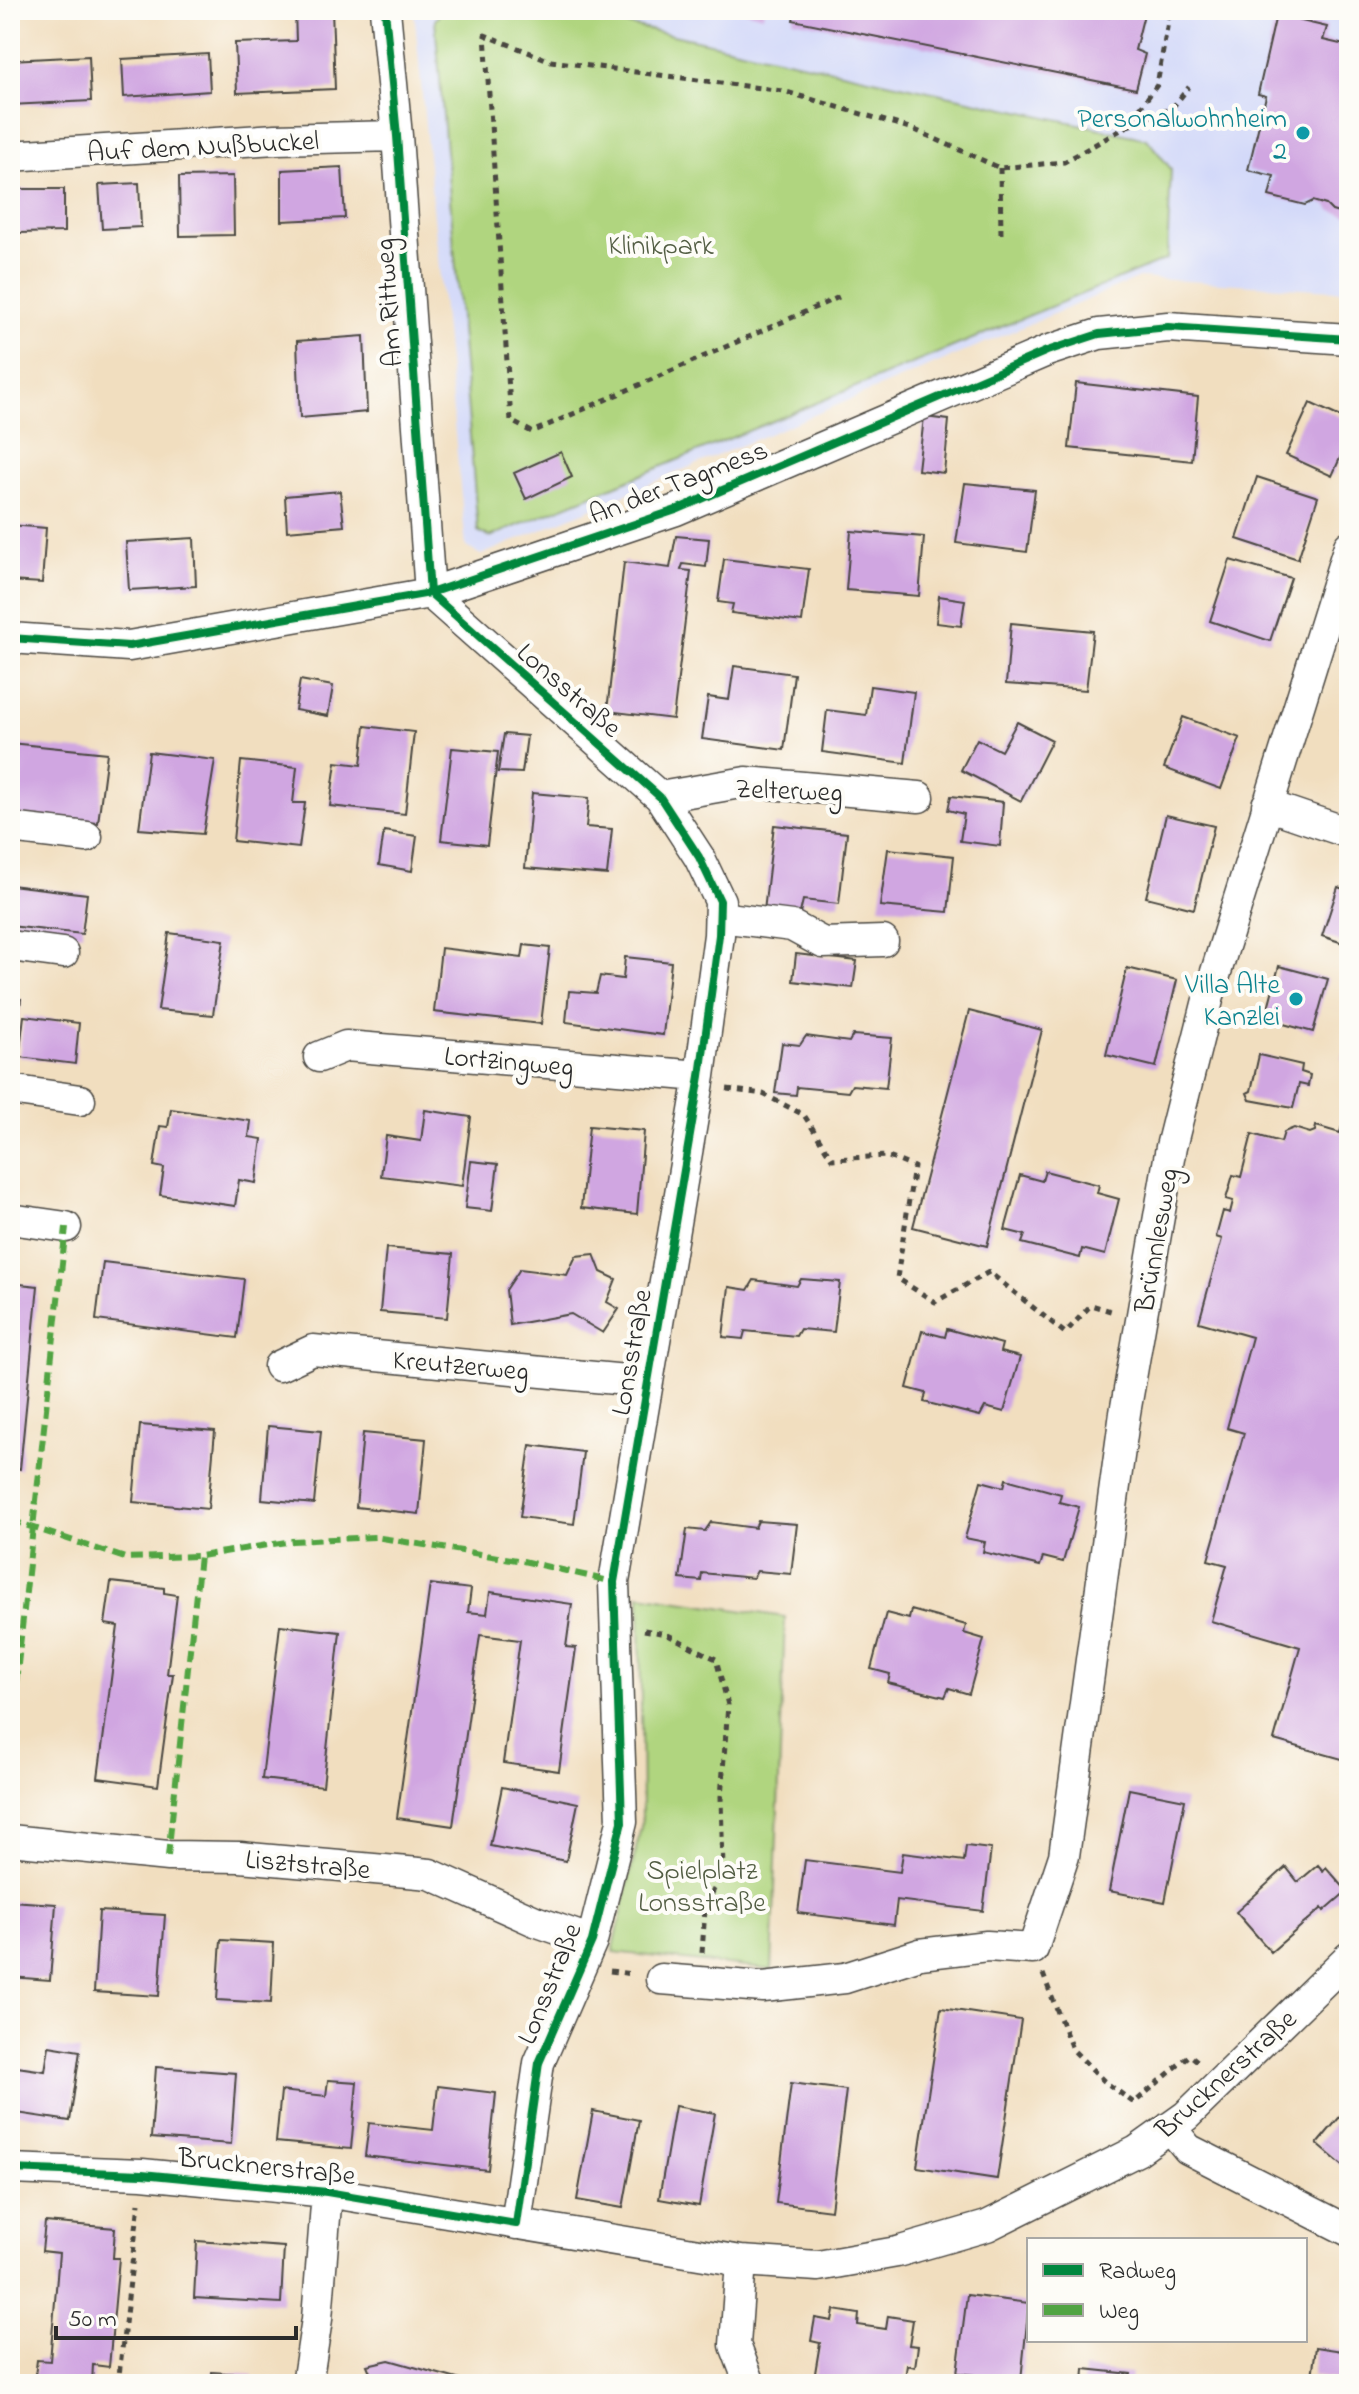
<svg xmlns="http://www.w3.org/2000/svg" width="1359" height="2394" font-family="'Indie Flower',sans-serif">
	<rect width="100%" height="100%" fill="#fdfcf7"/>
	<filter id="ink" filterUnits="userSpaceOnUse"><feTurbulence type="fractalNoise" baseFrequency=".0125" numOctaves="2"/><feDisplacementMap in="SourceGraphic" scale="16" xChannelSelector="R" yChannelSelector="G"/><feConvolveMatrix kernelMatrix="1 2 1 2 8 2 1 2 1" color-interpolation-filters="sRGB"/></filter>
	<filter id="wash" filterUnits="userSpaceOnUse"><feTurbulence type="fractalNoise" baseFrequency=".006" numOctaves="4" result="noise"/><feDisplacementMap in="SourceGraphic" scale="32" xChannelSelector="R" yChannelSelector="G"/><feGaussianBlur stdDeviation="1.8" result="paint"/><feColorMatrix in="noise" values="0 0 0 0 0 0 0 0 0 0 0 0 0 0 0 0 0 1.4 0 .05"/><feComposite in="paint" operator="in"/></filter>
	<g filter="url(#wash)">
		<rect width="100%" height="100%" fill="#f1debf"/>
		<path fill="#d3d9f9" d="M414 10H1349V291L1139 278 481 555 466 547Z"/>
		<path fill="#b0d57f" stroke="#6e8055" stroke-width="2" d="M443 10H559L1147 139 1171 169 1167 259 490 537 478 531 435 20Z
			M640 1595 785 1617 772 1970 613 1952 642 1822Z"/>
		<g id="blocks">
			<path fill="#d0a6e1" d="M295 10H332L335 89 237 93 235 43 296 41Z
				M740 10H764L763 16Z
				M795 10H1145L1135 50 1145 54 1136 89 793 20Z
				M1276 15 1327 27 1323 40 1349 46V216L1332 211 1326 205 1313 201 1305 205 1269 196 1274 176 1248 170 1266 96 1258 94Z
				M208 54 210 91 124 97 122 59Z
				M89 56 91 101 10 105V60Z
				M342 167 345 218 282 221V170Z
				M233 176 234 235 180 236 179 177Z
				M139 183 141 227 102 229 99 185Z
				M18 189H64V232L18 233Z
				M364 336 367 412 300 418 297 341Z
				M1076 383 1198 397 1192 461 1069 448Z
				M1310 403 1349 421V438L1332 476 1286 455Z
				M924 417 949 420 944 473 918 470Z
				M561 452 572 477 526 499 514 473Z
				M1257 477 1318 497 1298 559 1237 539Z
				M965 483 1035 490 1027 552 956 543Z
				M340 491 344 526 287 531 285 496Z
				M10 525 46 528 42 583 10 581Z
				M851 531 924 537 919 596 846 590Z
				M676 536 709 539 706 567 683 564 681 570 691 571 673 719 607 711 624 562 670 568Z
				M194 538 196 586 129 590 126 542Z
				M724 559 809 569 802 622 731 613 733 604 718 602Z
				M1230 560 1291 578 1270 641 1210 621Z
				M939 596 965 600 961 626 936 623Z
				M1011 623 1093 631 1086 690 1006 684Z
				M734 666 794 674 784 750 702 739 708 697 729 700Z
				M300 680 333 686 328 716 295 710Z
				M870 686 914 692 905 763 822 752 827 710 866 715Z
				M1349 708V735L1340 731Z
				M1183 717 1240 738 1221 789 1164 768Z
				M1017 722 1052 740 1021 801 961 770 977 739 1001 751Z
				M365 726 414 732 405 814 330 806 336 762 361 765Z
				M504 734 527 736 522 773 498 772Z
				M10 743 107 753 98 823 10 814Z
				M452 748 498 752 487 845 441 840Z
				M149 752 215 760 203 834 139 829Z
				M241 761 297 767 293 803H305L299 848 233 841Z
				M532 793 589 798 586 827 612 829 607 875 525 868Z
				M951 796 1003 802 1000 846 960 841 964 814 948 810Z
				M1166 815 1214 826 1194 909 1146 897Z
				M774 825 847 833 839 904 803 900 800 913 764 911Z
				M384 831 417 836 412 871 379 865Z
				M888 849 954 856 948 912 880 906Z
				M10 885 87 894 82 934 10 926Z
				M1338 887 1349 891V945L1322 936Z
				M169 933 224 940 213 1015 158 1010Z
				M524 945 550 948 541 1024 434 1012 441 948 522 958Z
				M796 954 857 961 853 988 793 981Z
				M625 957 671 962 663 1035 566 1022 569 991 596 993 600 976 623 979Z
				M1279 966 1328 979 1313 1032 1265 1019Z
				M1127 968 1177 980 1156 1067 1106 1055Z
				M10 998 21 999 14 1059H10Z
				M969 1011 1042 1030 987 1246 913 1227Z
				M24 1016 79 1023 75 1064 19 1057Z
				M853 1035 892 1038 886 1088 852 1085 848 1092 797 1087 796 1095 775 1093 782 1043 800 1045 806 1036 849 1042Z
				M1349 1041V1062L1342 1059Z
				M1259 1055 1302 1065 1301 1072 1310 1075 1308 1086 1299 1084 1293 1108 1250 1100 1247 1093 1251 1091Z
				M171 1109 251 1121 249 1137 262 1139 256 1183 239 1180 235 1206 160 1195 164 1168 154 1166 160 1126 168 1127Z
				M425 1110 471 1117 462 1186 381 1176 386 1136 421 1141Z
				M589 1126 644 1131 637 1214 581 1208Z
				M1316 1126 1340 1133 1342 1126 1349 1128V1761L1274 1740 1300 1647 1211 1621 1227 1565 1208 1560 1244 1433 1227 1428 1252 1337 1199 1322 1222 1239 1216 1237 1223 1211 1230 1213 1233 1201 1226 1199 1233 1175 1241 1177 1252 1134 1281 1142 1284 1132 1294 1128 1310 1133 1315 1131Z
				M471 1161 498 1164 492 1211 465 1208Z
				M1045 1171 1099 1185 1097 1193 1119 1199 1105 1255 1082 1249 1080 1258 1022 1243 1025 1235 1005 1230 1020 1175 1042 1181Z
				M386 1248 453 1254 447 1318 380 1312Z
				M594 1254 601 1272 616 1279 607 1302 619 1309 603 1333 571 1314 510 1325 506 1290 520 1269 567 1275 576 1256Z
				M103 1262 244 1279 237 1338 96 1320Z
				M801 1279 840 1282 834 1332 800 1329 796 1336 745 1331 743 1339 723 1337 729 1287 748 1290 754 1280 797 1286Z
				M10 1283 38 1286 20 1469 10 1467Z
				M947 1329 1002 1344 1000 1352 1020 1357 1004 1412 985 1407 980 1416 924 1402 926 1393 907 1388 922 1331 945 1337Z
				M140 1425 215 1431 208 1509 133 1502Z
				M268 1426 321 1431 314 1504 262 1499Z
				M363 1433 426 1439 419 1514 356 1507Z
				M530 1445 583 1452 574 1524 520 1517Z
				M1006 1479 1061 1494 1059 1502 1079 1507 1063 1562 1043 1557 1040 1566 983 1552 985 1542 965 1538 981 1481 1004 1487Z
				M758 1521 797 1524 791 1574 757 1571 753 1578 702 1573 701 1581 680 1579 687 1529 705 1531 711 1522 755 1528Z
				M111 1582 164 1588V1593L177 1595 167 1674H173L158 1786 98 1778 118 1626 105 1624Z
				M430 1584 471 1589 468 1612 487 1614 490 1592 572 1604 566 1647 576 1648 559 1771 503 1763 520 1640 480 1635 453 1826 397 1818Z
				M911 1610 966 1625 964 1633 984 1639 969 1694 949 1688 945 1697 888 1683 890 1674 871 1669 886 1613 909 1619Z
				M280 1625 340 1632 323 1786 262 1779Z
				M502 1787 578 1803 566 1861 490 1846Z
				M1129 1789 1185 1800 1165 1902 1109 1891Z
				M966 1846 991 1849 983 1911 897 1900 894 1925 798 1913 805 1860 900 1872 903 1853 964 1861Z
				M1318 1865 1323 1871 1326 1867 1347 1891 1324 1911 1322 1908 1271 1952 1236 1912 1286 1867 1298 1882Z
				M10 1901 56 1904 50 1980 10 1977Z
				M99 1911 165 1915 159 1996 94 1992Z
				M221 1940 274 1943 271 2003 217 2000Z
				M941 2008 1021 2020 997 2179 917 2167Z
				M49 2046 80 2051 70 2121 10 2112V2066L45 2071Z
				M156 2067 236 2073 231 2144 151 2138Z
				M328 2080 357 2082 351 2149 276 2142 281 2091 326 2096Z
				M791 2083 846 2090 831 2210 776 2203Z
				M438 2086 496 2093 488 2170 365 2156 369 2123 433 2130Z
				M675 2106 715 2113 699 2206 659 2199Z
				M1349 2106V2171L1317 2144Z
				M593 2111 639 2120 623 2208 577 2200Z
				M45 2222 115 2228 113 2258H119L109 2367 93 2365 92 2384H34L37 2360 50 2361 59 2253 42 2251Z
				M197 2241 284 2247 281 2303 194 2298Z
				M967 2295 1029 2303 1021 2380 957 2373Z
				M834 2310 859 2314 858 2325 886 2329 888 2316 913 2320 909 2345 918 2346 915 2367 907 2365 904 2384H825L826 2381 814 2379 820 2343 811 2341 815 2318 832 2321Z
				M1316 2347 1349 2352V2384H1336L1337 2380 1312 2376Z
				M389 2360 468 2382V2384H375L367 2365Z
				M1084 2369 1131 2374 1129 2384H1083Z
				M212 2372 253 2375 252 2384H211Z
				M488 2377 509 2383V2384H482Z"/>
		</g>
	</g>
	<g filter="url(#ink)">
		<use href="#blocks" fill-opacity="0" stroke="#494641" stroke-width="2"/>
		<g fill="none" stroke-linecap="round" stroke-linejoin="round">
			<defs>
				<path id="minor" d="M385 10 397 136 430 593
					M10 156 276 139 397 136
					M430 593 660 797 699 857 720 901 719 935 700 1076 614 1582 622 1822 592 1941 539 2063 516 2224
					M10 638 129 646 430 593 676 510 1047 351 1099 334 1168 327 1349 339
					M660 797 746 782 919 797
					M1267 805 1349 833
					M10 828 87 837
					M720 917 792 926 823 943 883 941
					M10 946 63 953
					M319 1057 346 1046 700 1076
					M10 1090 80 1100
					M10 1219 66 1227
					M279 1366 313 1350 647 1382
					M10 1840 168 1856 240 1857 430 1874 535 1921 592 1941
					M661 1979 763 1987 845 1978 920 1954 987 1946 1033 1949 1064 1856 1125 1413 1171 1147 1211 988 1349 546
					M1170 2127 1188 2149 1349 2231
					M10 2169 142 2174 327 2192 741 2261 818 2266 897 2252 987 2226 1137 2151 1186 2116 1349 1957
					M741 2261 735 2345 750 2384
					M307 2384 317 2319 327 2192"/>
			</defs>
			<use href="#minor" stroke="#494641" stroke-width="33"/>
			<path stroke="#494641" stroke-width="5" stroke-dasharray="6 6" stroke-linecap="butt" d="M1128 126 1172 108 1189 87
				M1000 168 1001 235
				M839 297 532 432 511 421 485 35 551 61 783 91 913 129 1000 168 1064 162 1126 127 1157 85 1170 10
				M727 1089 763 1094 804 1115 832 1159 886 1156 914 1167 897 1278 935 1302 989 1272 1065 1333 1091 1305 1114 1312
				M644 1630 666 1634 716 1659 728 1705 721 1797 723 1869 705 1909 702 1953
				M610 1971 632 1974
				M1043 1974 1072 2049 1104 2081 1134 2103 1190 2055 1200 2063
				M118 2384 139 2203"/>
			<use href="#minor" stroke="#fff" stroke-width="30"/>
			<path stroke="#51a443" stroke-width="6" stroke-dasharray="12 6" stroke-linecap="butt" d="M10 1520 125 1558 200 1556 292 1541 375 1537 523 1561 614 1582
				M10 1737 66 1227
				M168 1856 200 1556"/>
			<defs>
				<path id="cycleway" d="M385 10 397 136 430 593
					M10 638 129 646 430 593 676 510 1047 351 1099 334 1168 327 1349 339
					M10 2169 142 2174 327 2192 516 2224 539 2063 592 1941 622 1822 614 1582 700 1076 719 935 720 901 699 857 660 797 430 593"/>
			</defs>
			<use href="#cycleway" stroke="#fdfcf7" stroke-width="13"/>
			<use href="#cycleway" stroke="#00873e" stroke-width="8"/>
		</g>
	</g>
	<g fill="#0f9aa8" stroke="#fdfcf7" stroke-width="3">
		<circle cx="1303" cy="133" r="8"/>
		<circle cx="1296" cy="999" r="8"/>
	</g>
	<g text-anchor="middle" stroke-width="8" stroke-linejoin="round" paint-order="stroke">
		<g font-size="28" fill="#0d838f" stroke="#fdfcf7" text-anchor="end">
			<text x="1287" y="127">Personalwohnheim<tspan x="1287" dy="32">2</tspan></text>
			<text x="1280" y="993">Villa Alte<tspan x="1280" dy="32">Kanzlei</tspan></text>
		</g>
		<g font-size="28" fill="#2b2b2b" stroke="#fdfcf7">
			<text transform="translate(203 145) rotate(-3)" y="10">Auf dem Nußbuckel</text>
			<text transform="translate(387 303) rotate(-94)" y="10">Am Rittweg</text>
			<text transform="translate(678 481) rotate(-21)" y="10">An der Tagmess</text>
			<text transform="translate(570 689) rotate(41)" y="10">Lonsstraße</text>
			<text transform="translate(789 789) rotate(2)" y="10">Zelterweg</text>
			<text transform="translate(509 1060) rotate(5)" y="10">Lortzingweg</text>
			<text transform="translate(1155 1240) rotate(-80)" y="10">Brünnlesweg</text>
			<text transform="translate(630 1352) rotate(-80)" y="10">Lonsstraße</text>
			<text transform="translate(461 1364) rotate(5)" y="10">Kreutzerweg</text>
			<text transform="translate(308 1863) rotate(5)" y="10">Lisztstraße</text>
			<text transform="translate(548 1983) rotate(-68)" y="10">Lonsstraße</text>
			<text transform="translate(1225 2073) rotate(-42)" y="10">Brucknerstraße</text>
			<text transform="translate(267 2165) rotate(6)" y="10">Brucknerstraße</text>
		</g>
		<g font-size="28" fill="#535e44" stroke="#fdfcf7">
			<text x="661" y="254">Klinikpark</text>
			<text x="702" y="1879">Spielplatz<tspan x="702" dy="32">Lonsstraße</tspan></text>
		</g>
	</g>
	<rect width="1359" height="2394" fill="none" stroke="#fdfcf7" stroke-width="40"/>
	<rect x="1027" y="2238" width="280" height="104" fill="#fdfcf7" stroke="#a9a8a5" stroke-width="2"/>
	<rect x="1043" y="2264" width="40" height="12" fill="#00873e" stroke="#a9a8a5" stroke-width="2"/>
	<text x="1099" y="2278" font-size="24" fill="#2b2b2b">Radweg</text>
	<rect x="1043" y="2304" width="40" height="12" fill="#51a443" stroke="#a9a8a5" stroke-width="2"/>
	<text x="1099" y="2318" font-size="24" fill="#2b2b2b">Weg</text>
	<path d="M56 2326v12h240v-12" fill="none" stroke="#2b2b2b" stroke-width="4"/>
	<text x="68" y="2326" font-size="24" fill="#2b2b2b" stroke="#fdfcf7" stroke-width="6" paint-order="stroke">50 m</text>
</svg>
